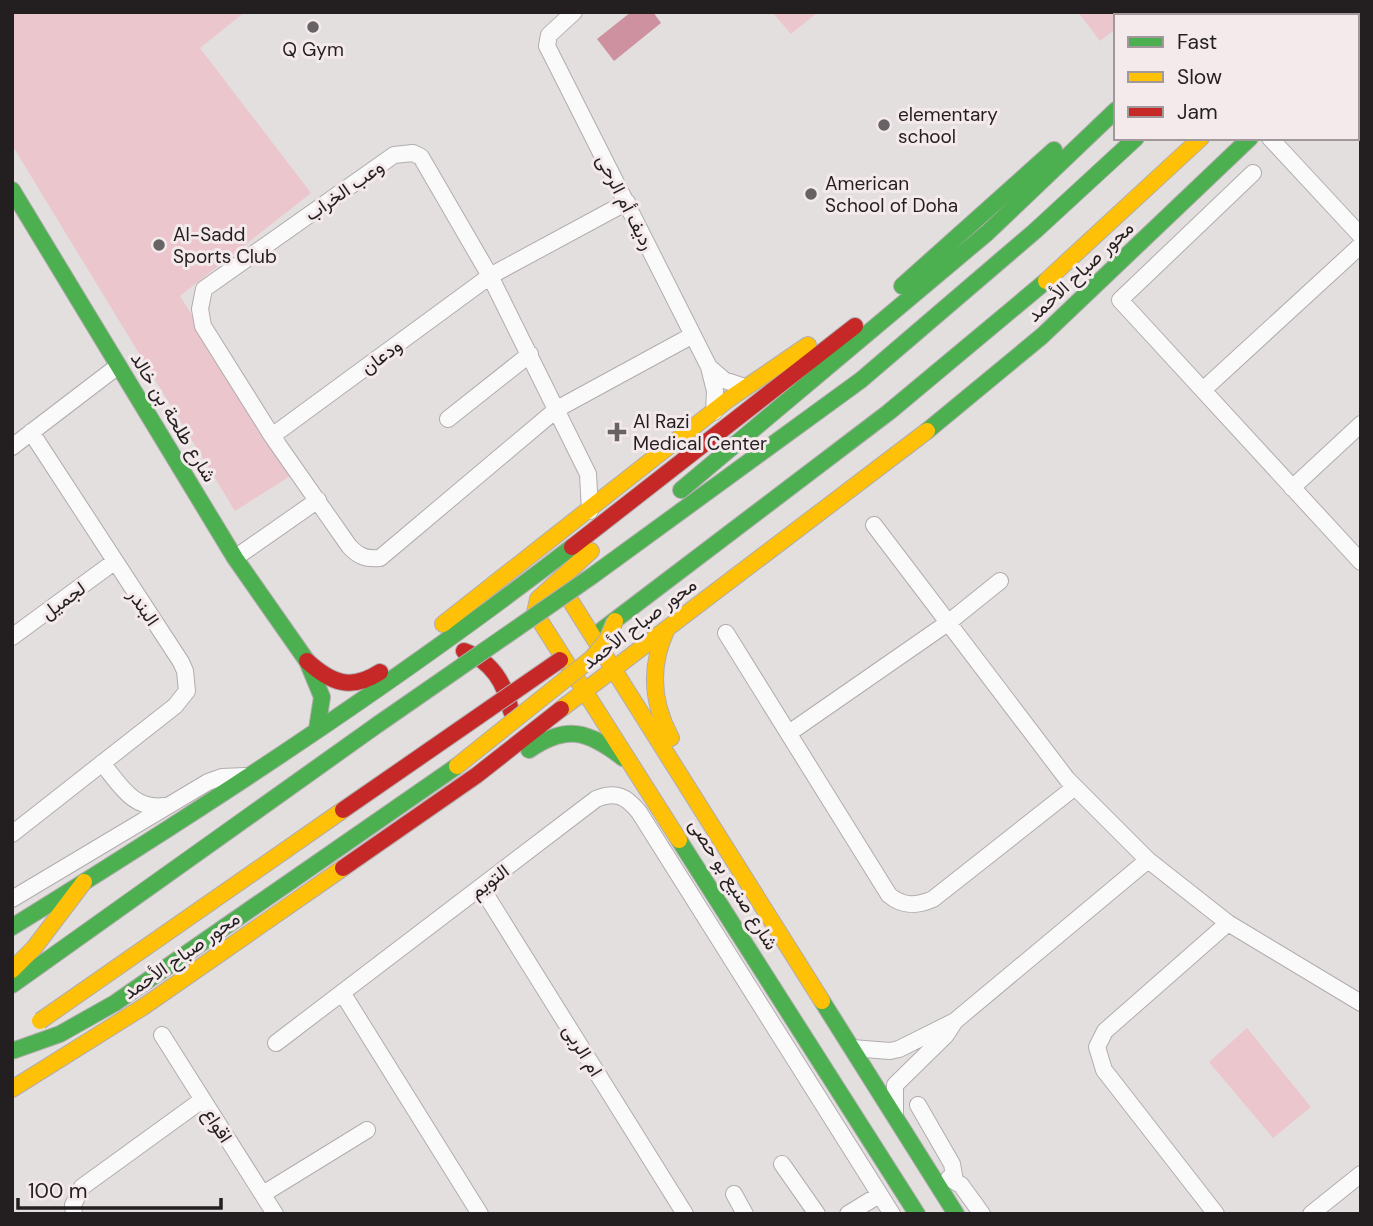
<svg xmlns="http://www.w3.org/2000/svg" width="1373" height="1226" font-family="'DM Sans',Vazirmatn,sans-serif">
	<rect width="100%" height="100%" fill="#e4dfdf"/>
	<path fill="#ebc6cd" d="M12 12H245L200 48 311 193 180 296 292 475 235 511 12 145Z
		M772 12H818L791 34Z
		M1078 12H1152L1145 16H1116V29L1100 41Z
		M1247 1028 1311 1107 1273 1138 1209 1062Z"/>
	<path fill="#ce919f" d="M631 12H653L661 23 614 61 597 39Z"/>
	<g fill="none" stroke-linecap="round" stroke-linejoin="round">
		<defs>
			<path id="street" d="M574 12 549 35 547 46 709 367 715 391 714 412
				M1357 81 1361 78
				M1270 138 1361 236
				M1253 173 1120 300 1361 562
				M709 367 724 380 745 387
				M1203 390 1361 245
				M448 419 530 354
				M272 436 490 276 627 202
				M12 447 118 366
				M1292 488 1361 424
				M590 511 588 474 490 276 421 157 413 153 394 155 204 289 200 309 203 326 272 436 349 546C359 557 366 559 380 558L557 409 693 335
				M874 525 1067 779 1148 860 1228 923 1361 1003
				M235 558 318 500
				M726 633 889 895C903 907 917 906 933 899L1075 787
				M12 637 114 562
				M789 733 949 622 1000 581
				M102 763C120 785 133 810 164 806
				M12 834 175 706 187 691 185 671 181 662 31 432
				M481 887 685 1214
				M12 899 208 782 222 777 246 776
				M343 994 480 1214
				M162 1035 275 1214
				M276 1043 596 799C616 791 626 796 639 812L892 1214
				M852 1048 890 1051 899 1049 955 1021 1148 860
				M918 1105 952 1164 955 1181
				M895 1113V1085L946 1035 955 1021
				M782 1164 817 1214
				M949 1178 961 1185 982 1214
				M263 1194 367 1130
				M734 1194 745 1214
				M74 1214 73 1205 82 1187 202 1100
				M848 1214 879 1195
				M1216 1214 1104 1070 1097 1047 1105 1031 1228 923
				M1311 1214 1361 1174"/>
			<path id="fast" d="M1357 16 1361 13
				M1357 37 1361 34
				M12 190 235 558 307 661 322 697 317 729
				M902 286 1054 150
				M927 431 1042 336 1250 138
				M681 490 987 233 1116 110
				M592 576 861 380 1035 231 1136 138
				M602 630 889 412 1046 281
				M529 750C567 724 588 731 623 758
				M679 840 917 1214
				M12 927C204 808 393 685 572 547
				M12 985 377 725
				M822 1001 956 1214"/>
			<path id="slow" d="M1214 16 1218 12
				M1329 16 1333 12
				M1046 281 1201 138
				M591 551 538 599 535 613 679 840
				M558 581 822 1001
				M443 624 729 399 808 345
				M666 631C649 668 652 703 671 738
				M561 709 927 431
				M12 970 34 948 84 882
				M12 1089 143 1007 343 868"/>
			<path id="jam" d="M1241 16 1245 12
				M1269 16 1273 12
				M572 547 855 326
				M464 651C492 661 505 683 511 711
				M307 661C331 683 351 691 380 672
				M343 868 477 775 561 709"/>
		</defs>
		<use href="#street" stroke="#b1acad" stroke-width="18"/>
		<use href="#fast" stroke="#b1acad" stroke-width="18"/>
		<use href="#slow" stroke="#b1acad" stroke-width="18"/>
		<use href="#jam" stroke="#b1acad" stroke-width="18"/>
		<use href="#street" stroke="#fbfafa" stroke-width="16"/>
		<use href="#fast" stroke="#4caf50" stroke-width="16"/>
		<use href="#slow" stroke="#ffc107" stroke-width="16"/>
		<use href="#jam" stroke="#c62828" stroke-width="16"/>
		<defs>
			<path id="fast-bridge" d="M377 725 592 576
				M12 1051 60 1034 115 1003 457 766"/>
			<path id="slow-bridge" d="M457 766 592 658 607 640 615 621
				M40 1021 343 810"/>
			<path id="jam-bridge" d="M343 810 560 660"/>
		</defs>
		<use href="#fast-bridge" stroke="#b1acad" stroke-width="18" stroke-linecap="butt"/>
		<use href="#slow-bridge" stroke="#b1acad" stroke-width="18" stroke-linecap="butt"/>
		<use href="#jam-bridge" stroke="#b1acad" stroke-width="18" stroke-linecap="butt"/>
		<use href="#fast-bridge" stroke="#4caf50" stroke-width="16"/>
		<use href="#slow-bridge" stroke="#ffc107" stroke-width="16"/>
		<use href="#jam-bridge" stroke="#c62828" stroke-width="16"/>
	</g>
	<g fill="#676263" stroke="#f4e9eb" stroke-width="2.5">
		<circle cx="313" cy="27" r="7"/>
		<circle cx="884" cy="125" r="7"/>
		<circle cx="811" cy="194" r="7"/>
		<circle cx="159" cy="245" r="7"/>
		<path d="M613.5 421.5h7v7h7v7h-7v7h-7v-7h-7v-7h7z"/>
	</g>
	<g text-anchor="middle" stroke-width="6" stroke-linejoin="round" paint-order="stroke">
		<g font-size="19" fill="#231f20" stroke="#f4e9eb" text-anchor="start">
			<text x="313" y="56" text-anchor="middle">Q Gym</text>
			<text x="898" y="121">elementary<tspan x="898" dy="22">school</tspan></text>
			<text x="825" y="190">American<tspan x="825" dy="22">School of Doha</tspan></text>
			<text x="173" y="241">Al-Sadd<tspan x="173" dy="22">Sports Club</tspan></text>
			<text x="633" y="428">Al Razi<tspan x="633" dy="22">Medical Center</tspan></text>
		</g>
		<g font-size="19" fill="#231f20" stroke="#f4e9eb">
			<text transform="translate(344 190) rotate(-35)" y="7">وعب الخراب</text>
			<text transform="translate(626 202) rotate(63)" y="7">رديف أم الرحى</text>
			<text transform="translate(1080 271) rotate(-43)" y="7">محور صباح الأحمد</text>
			<text transform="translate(381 356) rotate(-36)" y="7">ودعان</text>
			<text transform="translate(174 417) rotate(59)" y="7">شارع طلحة بن خالد</text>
			<text transform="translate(63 600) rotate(-36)" y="7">لجميل</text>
			<text transform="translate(144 607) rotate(56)" y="7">البندر</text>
			<text transform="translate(639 623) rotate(-37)" y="7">محور صباح الأحمد</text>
			<text transform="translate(489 881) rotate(-37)" y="7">التويم</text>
			<text transform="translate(734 884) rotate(58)" y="7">شارع صنيع بو حصى</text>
			<text transform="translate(181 955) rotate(-35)" y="7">محور صباح الأحمد</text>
			<text transform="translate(583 1050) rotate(58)" y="7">ام الربى</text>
			<text transform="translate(218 1125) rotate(57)" y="7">اقواع</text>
		</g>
	</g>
	<rect width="1373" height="1226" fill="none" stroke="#231f20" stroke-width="28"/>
	<rect x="1114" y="14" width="245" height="126" fill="#f4e9eb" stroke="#a0989a" stroke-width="2"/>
	<rect x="1128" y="37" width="35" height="10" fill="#4caf50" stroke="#a0989a" stroke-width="2"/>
	<text x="1177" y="49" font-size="21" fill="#231f20">Fast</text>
	<rect x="1128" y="72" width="35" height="10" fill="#ffc107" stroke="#a0989a" stroke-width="2"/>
	<text x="1177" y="84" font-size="21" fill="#231f20">Slow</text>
	<rect x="1128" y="107" width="35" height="10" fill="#c62828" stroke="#a0989a" stroke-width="2"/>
	<text x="1177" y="119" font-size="21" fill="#231f20">Jam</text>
	<path d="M18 1198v10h203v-10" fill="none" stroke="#231f20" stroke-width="3.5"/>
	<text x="28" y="1198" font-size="21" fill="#231f20" stroke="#f4e9eb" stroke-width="5" paint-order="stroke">100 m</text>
</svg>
